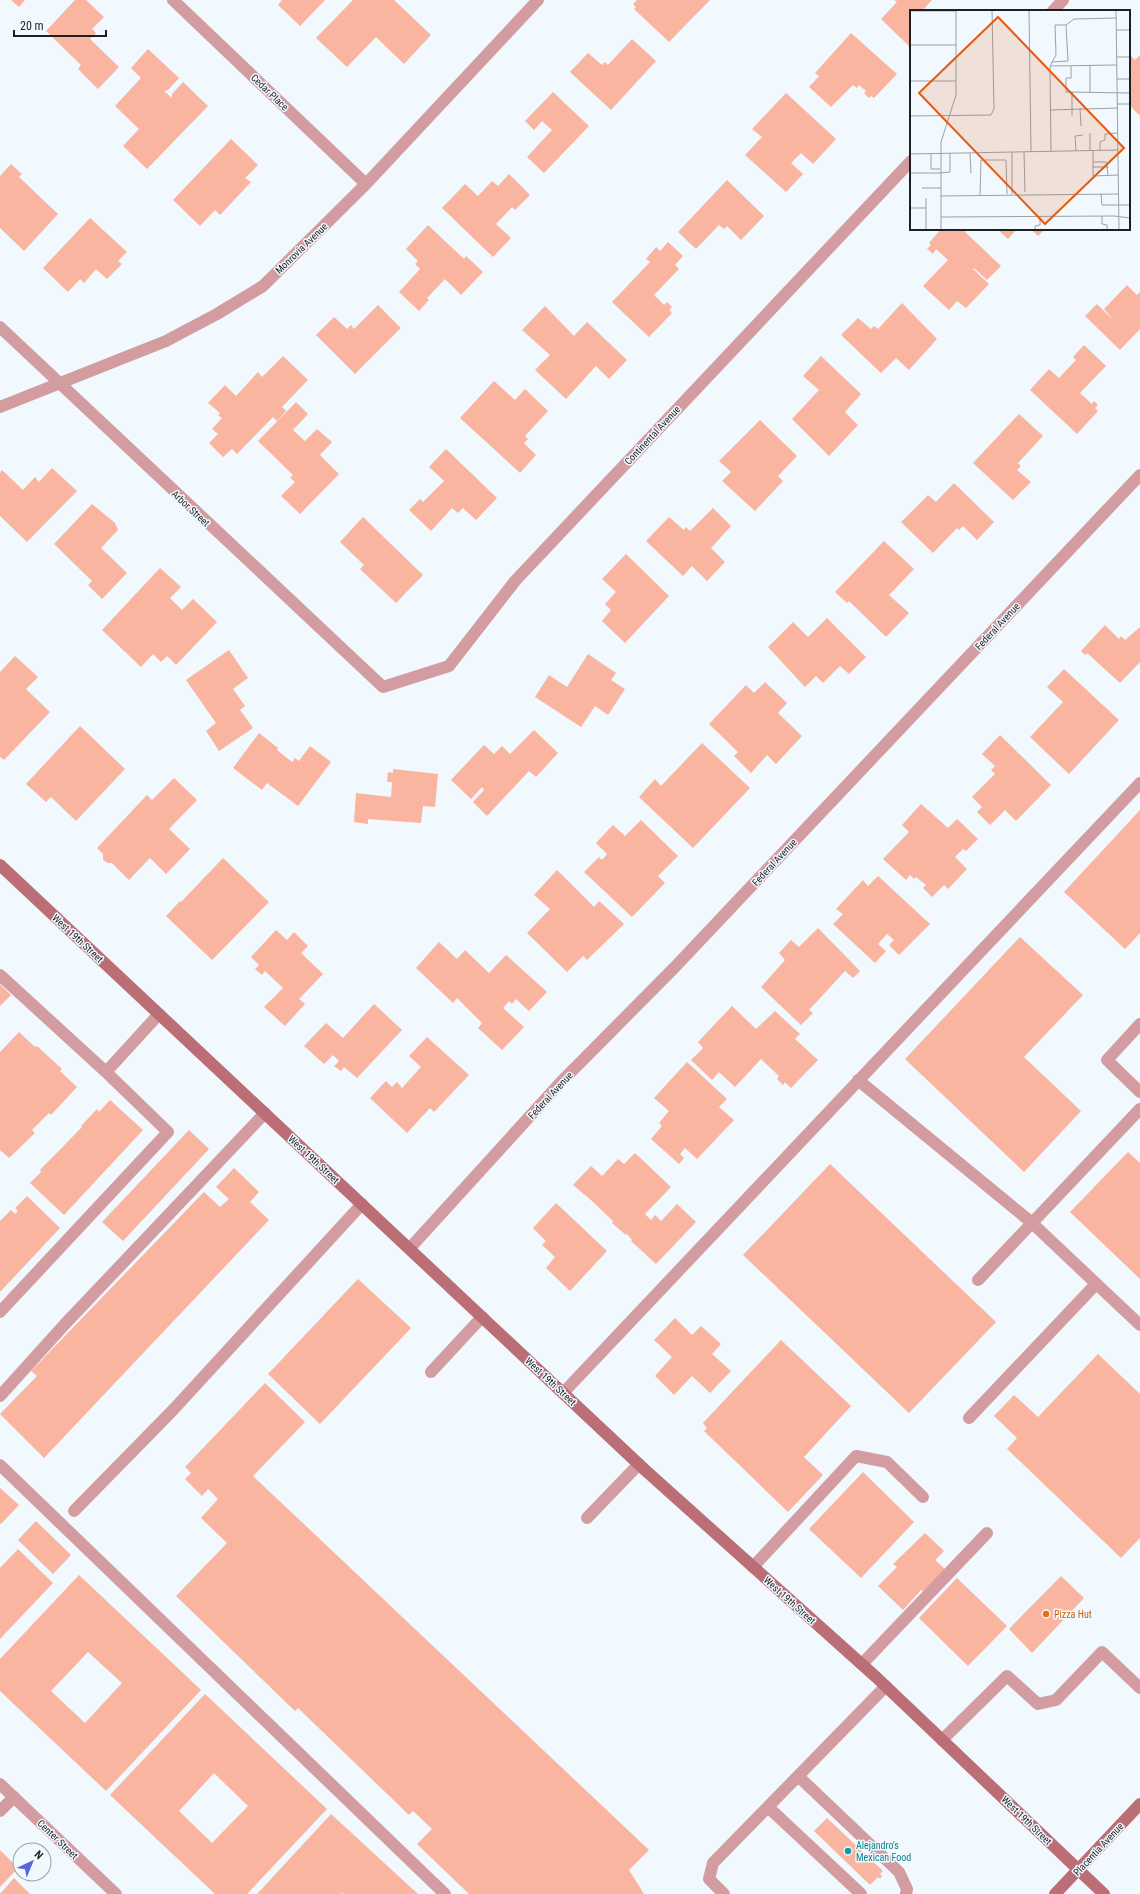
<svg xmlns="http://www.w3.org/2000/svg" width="1140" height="1894" font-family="'Roboto Condensed',sans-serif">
	<rect width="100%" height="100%" fill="#f1f8fe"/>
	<path fill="#f9b5a0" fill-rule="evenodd" d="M11 0H25L19 7Z
		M75 0H86L104 17 92 29 96 33 90 39 119 67 98 89 78 69 81 65 46 31Z
		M282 0H325L300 26 278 5Z
		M353 0H394L431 35 404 64 376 37 347 67 316 38Z
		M637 0H710L669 42 634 9 636 7 633 4Z
		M894 0H932L922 11H911V48L881 19 897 2Z
		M851 33 897 74 874 98 871 96 869 98 864 93 866 91 859 85 857 88 853 85 831 107 809 87 819 76 815 73Z
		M632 39 656 61 611 110 570 72 588 53 602 65 605 62 608 65Z
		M148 49 179 78 168 90 164 91 172 98V94L183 82 208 106 147 169 123 146 139 129 115 106 141 78 131 68Z
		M1140 55V114L1139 115 1129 105V58L1131 56 1135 60Z
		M553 92 589 126 544 173 527 157 552 130 542 121 534 130 525 121Z
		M786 93 836 139 813 164 801 153 791 163 803 174 786 192 745 155 762 137 752 129Z
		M231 139 258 165 245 178 251 182 220 215 215 210 200 226 173 200Z
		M11 164 22 174 19 177 58 214 24 251 0 228V176Z
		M509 174 530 195 515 210 512 207 496 224 511 238 493 257 442 208 465 184 478 196 492 181 498 186Z
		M727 180 764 216 741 240 727 226 724 229 719 225 696 249 678 232Z
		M90 218 127 252 118 261 122 264 107 279 96 269 84 283 80 279 68 292 43 268Z
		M428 225 464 259 466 256 483 272 461 295 445 279 427 298 429 300 419 311 399 292 420 269 415 264 418 261 406 249Z
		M941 229H962L1001 266 987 280 974 268 973 269 989 284 966 308 957 301 949 310 923 286 948 260 936 249 933 254 927 249 931 245 929 243Z
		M997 229H1017L1008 239Z
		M1031 229H1045L1038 236Z
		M668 242 683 256 675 265 679 269 654 295 664 305 667 302 672 307 669 310 672 313 649 337 612 302 650 262 646 259 656 247 660 251Z
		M1127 285 1137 295 1140 292V329L1120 350 1085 316 1097 304 1114 321 1104 309Z
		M902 303 937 339 909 370 896 358 881 373 841 335 858 318 871 329 874 326 878 329Z
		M378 305 401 328 355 374 316 335 334 317 347 329 351 325 354 329Z
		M545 306 574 336 587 322 627 360 609 379 596 366 566 399 535 370 550 355 522 330Z
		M1084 345 1106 366 1080 393 1092 404 1094 401 1098 405 1095 408 1098 411 1077 434 1030 390 1049 369 1059 378 1076 360 1073 357Z
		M283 356 308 380 282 407 286 411 277 421 273 417 237 454 232 449 223 457 209 443 218 434 212 429 222 418 218 415 220 413 208 403 225 385 236 396 258 372 262 377Z
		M821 356 861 394 845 412 858 425 829 456 792 419 819 390 803 376Z
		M494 381 515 400 525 389 548 411 525 436 528 439 524 443 536 455 520 473 460 418Z
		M296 402 308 414 293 430 305 441 317 429 332 442 320 455 339 474 300 514 281 496 295 482 290 478 293 475 258 441Z
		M1019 414 1043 436 1018 463 1021 466 1017 470 1031 482 1013 500 973 463Z
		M760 420 797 456 778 476 783 481 755 511 722 481 731 472 719 461Z
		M446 449 497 498 476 520 463 508 458 513 452 508 431 531 409 510 420 499 423 502 444 481 429 467Z
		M52 468 77 491 27 542 0 516V473L2 470 23 490 35 477 39 482Z
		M954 483 994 522 977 540 963 526 959 530 957 528 933 553 901 522 928 495 936 502Z
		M92 504 115 523 118 530 101 548 127 573 102 599 88 585 92 581 54 544Z
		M713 508 731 526 711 548 725 562 707 581 692 566 683 576 646 541 669 517 684 530 686 527 690 531Z
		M363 517 423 575 396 603 360 569 364 565 340 542Z
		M884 541 914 569 889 595 909 613 886 637 849 601 847 603 835 592Z
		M626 554 669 596 625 643 602 621 611 610 605 604 616 592 602 579Z
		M160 568 181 587 170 598 182 610 193 599 217 622 176 665 167 656 161 662 153 654 141 667 102 630Z
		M827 618 866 657 849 674 840 666 823 683 816 676 805 687 768 647 793 622 808 637Z
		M1105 625 1119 639 1121 636 1125 640 1140 627V662L1120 683 1087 653 1085 655 1081 651Z
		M229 650 248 678 233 689 245 706 240 710 253 728 219 751 206 731 216 723 186 680Z
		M588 654 616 673 611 680 625 689 608 715 595 706 581 727 535 697 549 675 567 687Z
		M15 656 38 677 26 689 50 712 4 760 0 757V672Z
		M1064 669 1119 720 1069 774 1030 737 1063 702 1047 687Z
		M765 682 787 703 778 713 802 736 776 764 767 755 751 773 734 756 738 752 709 724 746 685 754 693Z
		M80 726 125 769 76 821 51 797 46 802 26 784Z
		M534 730 558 753 536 777 529 771 487 816 473 802 484 790 482 787 471 799 451 780 484 745 494 754 502 746 510 754Z
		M259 733 278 748 277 750 292 762 295 758 299 761 310 746 331 762 298 806 267 783 262 790 233 768Z
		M1000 735 1051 785 1016 821 1005 810 990 825 977 812 982 807 972 797 995 774 991 770 995 766 982 754Z
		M702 743 750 788 693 848 639 797 655 779 661 786Z
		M393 769 438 774 435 807 423 806 421 823 368 819V824L354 822 356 793 391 797 392 782H387L388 772 393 773Z
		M174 778 197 800 169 829 190 849 166 874 150 858 129 880 112 863H108L103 860V854L97 848 147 795 152 800Z
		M921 804 948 828 957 819 978 839 966 851 963 849 955 857 967 869 948 889 944 885 932 897 923 888 926 885 916 877 914 879 910 875 906 880 883 859 909 832 902 825Z
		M1140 810V933L1125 949 1064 892Z
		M641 820 678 856 658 876 665 883 632 917 584 872 599 857 602 860 607 854 596 843 613 825 625 836Z
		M223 858 269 902 212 960 166 916 180 901 181 902Z
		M557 870 594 907 599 901 624 924 587 960 583 956 567 972 527 933 550 909 534 895Z
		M878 876 930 924 899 955 889 945 894 940 887 934 878 944 886 951 875 963 833 924 843 914 836 909 863 880 868 886Z
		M818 928 860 971 853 978 845 971 809 1010 813 1013 801 1025 761 987 785 960 779 953 791 940 799 947Z
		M276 930 287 940 294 932 308 946 301 953 323 974 299 999 305 1004 285 1026 264 1007 283 988 265 971 262 975 255 969 259 965 251 957Z
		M1020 937 1083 995 1024 1057 1081 1111 1024 1172 905 1059Z
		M439 942 457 959 465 950 489 973 506 955 547 992 529 1011 516 999 512 1004 509 1001 503 1008 524 1027 502 1050 478 1028 482 1023 457 998 453 1003 416 968Z
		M0 984 11 995 0 1006Z
		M374 1004 402 1030 357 1078 344 1067 341 1071 334 1066 339 1061 333 1055 324 1064 304 1046 326 1023 343 1038Z
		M732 1006 756 1029 775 1011 800 1034 795 1039 818 1060 791 1088 785 1082 783 1085 777 1079 779 1076 761 1059 735 1087 719 1072 712 1080 691 1060 703 1048 698 1042Z
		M19 1032 35 1047 37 1046 62 1069 60 1071 77 1087 51 1115 49 1113 32 1130 35 1133 9 1158 0 1150V1052Z
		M427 1037 469 1075 434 1112 430 1108 407 1133 370 1098 386 1081 392 1087 397 1082 402 1088 421 1067 409 1056Z
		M687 1062 727 1099 719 1107 734 1120 697 1159 685 1148 680 1154 684 1158 679 1164 651 1139 662 1126 659 1123 669 1111 654 1098Z
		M110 1100 143 1130 64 1215 30 1183 41 1172 40 1170 82 1127 81 1126 97 1109 99 1112Z
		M189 1130 209 1149 123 1241 102 1222Z
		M1128 1152 1140 1163V1279L1070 1212Z
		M635 1153 671 1187 645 1214 651 1220 655 1215 661 1221 677 1204 696 1222 656 1264 631 1241 632 1240 627 1234 626 1235 612 1223 613 1221 592 1201 573 1185 591 1166 602 1176 618 1159 624 1164Z
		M830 1164 996 1322 909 1413 743 1255Z
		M234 1168 259 1192 250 1202 269 1220 44 1458 0 1414 37 1376 31 1371 204 1192 220 1207 229 1199 216 1187Z
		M27 1196 60 1228 0 1292V1221L11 1210 15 1214 18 1211 15 1208Z
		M556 1203 607 1251 570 1291 546 1268 555 1257 542 1245 546 1241 533 1228Z
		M358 1279 411 1328 320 1424 268 1374Z
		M675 1318 692 1335 701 1326 721 1344 712 1354 731 1371 710 1393 692 1376 674 1395 655 1376 672 1357 654 1340Z
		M781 1340 851 1406 804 1457 823 1475 788 1512 704 1431 707 1428 703 1423Z
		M1098 1354 1140 1394V1538L1121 1558 1007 1449 1017 1438 994 1416 1014 1395 1038 1417Z
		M265 1383 305 1422 253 1476 649 1850 629 1870 644 1894H469L417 1844 432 1829 413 1811 409 1815 298 1708 295 1711 176 1596 227 1543 201 1518 218 1499 208 1489 202 1496 185 1479 191 1473 185 1467Z
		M863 1472 914 1522 861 1578 809 1529Z
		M0 1488 19 1505 1 1524 0 1523Z
		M36 1521 71 1555 53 1574 18 1540Z
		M925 1533 944 1551 935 1560 945 1569 924 1592 921 1590 903 1610 878 1586 897 1567 893 1564Z
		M18 1549 53 1583 0 1639V1568Z
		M79 1575 201 1690 106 1791 0 1691V1659ZM88 1652 122 1683 85 1723 51 1691Z
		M1061 1576 1084 1598 1032 1653 1009 1629Z
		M957 1578 1007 1626 968 1666 919 1618Z
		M205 1694 327 1809 247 1894H215L110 1795ZM214 1773 248 1806 212 1843 179 1811Z
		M331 1814 418 1894H344L342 1893 341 1894H257Z
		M827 1818 883 1871 880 1874 882 1876 880 1879 878 1877 870 1885 814 1831Z
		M0 1850 18 1868 0 1887Z
		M14 1878 30 1894H0Z"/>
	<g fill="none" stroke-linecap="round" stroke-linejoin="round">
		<path stroke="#d39ca0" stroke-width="12" d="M1140 1024 1107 1060 1140 1092
			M858 1080 1031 1222 1140 1325
			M978 1280 1140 1109
			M431 1372 482 1317
			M563 1393 1140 783
			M0 1396 65 1324 265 1113
			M969 1418 1096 1284
			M0 1465 445 1894
			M74 1511 173 1410 362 1204
			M587 1518 639 1464
			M753 1567 856 1456 887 1462 923 1497
			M862 1664 987 1533
			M942 1740 1007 1676 1038 1704 1056 1700 1102 1652 1140 1688
			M798 1776 899 1872 907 1889 906 1894
			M768 1807 861 1894
			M0 1811 14 1797
			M724 1894 709 1879 713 1863 886 1686"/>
		<path stroke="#d39ca0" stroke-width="12" d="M173 0 366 184
			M1053 11 1063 0
			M0 327 383 687 449 666 515 581 911 161
			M0 407 166 341 217 314 263 286 366 184 538 0
			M0 975 106 1072 168 1132 0 1312
			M106 1072 159 1014
			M410 1248 561 1082 675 967 1140 475
			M0 1784 116 1894"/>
		<path stroke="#bc6e76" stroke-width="12" d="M0 865 645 1470 876 1677 1104 1894
			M1055 1894 1140 1804"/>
	</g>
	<circle fill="#e8710a" stroke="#f1f8fe" stroke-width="1.5" cx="1046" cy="1614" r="4"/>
	<circle fill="#0f9aa8" stroke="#f1f8fe" stroke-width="1.5" cx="848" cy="1851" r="4"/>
	<g text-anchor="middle" stroke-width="3" stroke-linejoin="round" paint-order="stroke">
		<g font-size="10" fill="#1d1f21" stroke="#f1f8fe">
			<text transform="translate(270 92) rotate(44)" y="4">Cedar Place</text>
			<text transform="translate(301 248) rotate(-44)" y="4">Monrovia Avenue</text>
			<text transform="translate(652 435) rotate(-47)" y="4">Continental Avenue</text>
			<text transform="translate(191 508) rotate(43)" y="4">Arbor Street</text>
			<text transform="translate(997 626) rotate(-47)" y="4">Federal Avenue</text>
			<text transform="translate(774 862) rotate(-47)" y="4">Federal Avenue</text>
			<text transform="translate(78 938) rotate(43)" y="4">West 19th Street</text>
			<text transform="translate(550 1095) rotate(-47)" y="4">Federal Avenue</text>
			<text transform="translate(314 1159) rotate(43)" y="4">West 19th Street</text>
			<text transform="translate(551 1381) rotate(43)" y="4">West 19th Street</text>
			<text transform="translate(790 1600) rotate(42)" y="4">West 19th Street</text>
			<text transform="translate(1027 1820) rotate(44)" y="4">West 19th Street</text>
			<text transform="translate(58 1839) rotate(44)" y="4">Center Street</text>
			<text transform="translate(1098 1849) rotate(-47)" y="4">Placentia Avenue</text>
		</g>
		<g font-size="10" fill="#c56008" stroke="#f1f8fe" text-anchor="start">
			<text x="1054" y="1618">Pizza Hut</text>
		</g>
		<g font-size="10" fill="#0d838f" stroke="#f1f8fe" text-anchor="start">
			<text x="856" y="1849">Alejandro's<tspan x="856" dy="12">Mexican Food</tspan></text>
		</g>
	</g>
	<g transform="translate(910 10)">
		<rect width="220" height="220" fill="#f1f8fe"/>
		<path fill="none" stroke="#9ca1a6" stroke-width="1" d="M119 0 121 142M206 0 209 220M0 1H46M156 15 164 9 206 8M206 20H220M0 35H46M207 47H220M180 55V82M140 56 207 55M161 56V68H156V82L220 83M207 69H220M0 71H46M162 82V106M207 94H220M170 98 171 116M140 100 208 98M0 106 81 105 84 99 82 0M180 123V140M183 140V166L208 165M190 140V132L195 130V124L208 123M166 141 165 126 173 125M102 142V184M114 142 115 182M141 142 140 57 142 52 146 45 145 15H156L158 51 142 52M21 143V159H30M60 143 61 163M0 144 208 140M183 152H196L198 158M183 157H197L198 165M0 163H30M30 163 40 162V143M12 178H31M191 184 192 195H220M70 185 71 150H96L97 184M31 186 208 184M16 188V220M0 198H16M192 206V214L197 215V220M31 207 204 206 220 208M31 220V132L46 85V0M125 220V216L130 215V206"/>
		<path fill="#e8590c" fill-opacity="0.15" stroke="#e8590c" stroke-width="2" d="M88 7 214 138 135 214 9 83Z"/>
		<rect width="220" height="220" fill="none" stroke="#1d1f21" stroke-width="2"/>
	</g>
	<g transform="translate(32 1862) rotate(44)"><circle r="19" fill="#f1f8fe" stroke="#9ca1a6"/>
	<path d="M0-3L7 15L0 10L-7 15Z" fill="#5565db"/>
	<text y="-6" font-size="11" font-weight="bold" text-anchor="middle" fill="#1d1f21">N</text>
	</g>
	<path d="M14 30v6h92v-6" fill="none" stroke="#1d1f21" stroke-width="2"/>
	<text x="20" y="30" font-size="12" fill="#1d1f21" stroke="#f1f8fe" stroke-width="3" paint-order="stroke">20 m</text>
</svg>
